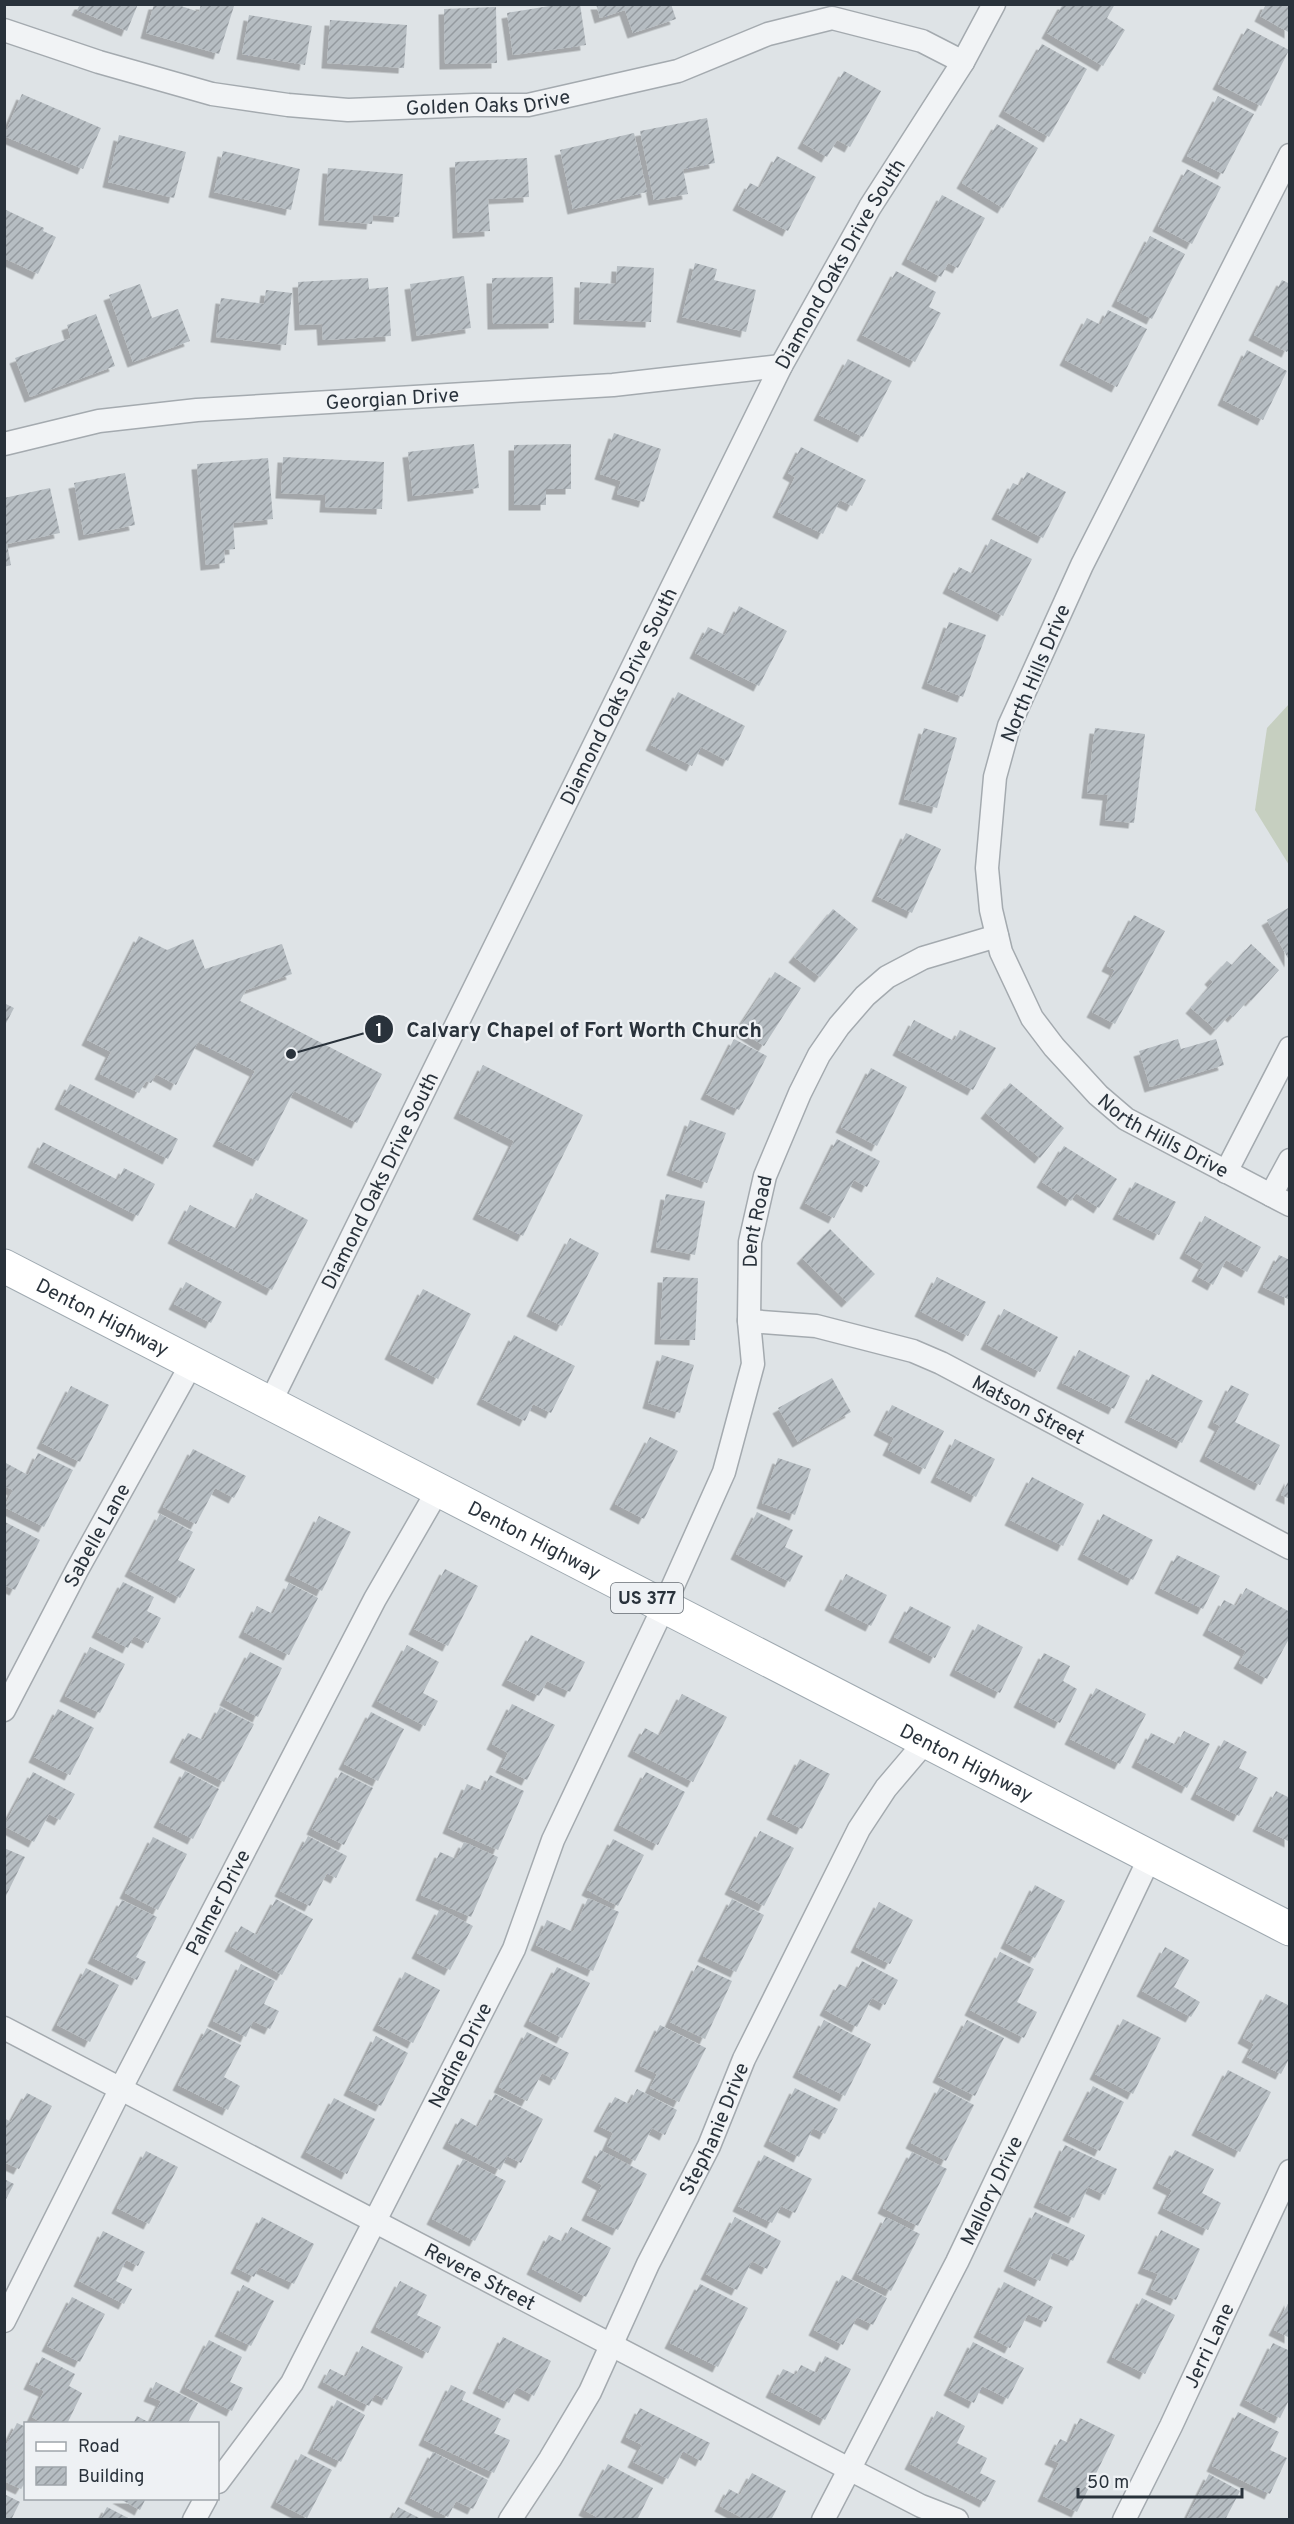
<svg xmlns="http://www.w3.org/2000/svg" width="1294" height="2524" font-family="Overpass,sans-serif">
	<defs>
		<pattern id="building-hatch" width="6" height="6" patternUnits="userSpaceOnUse" patternTransform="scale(1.5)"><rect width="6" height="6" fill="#b6bdc2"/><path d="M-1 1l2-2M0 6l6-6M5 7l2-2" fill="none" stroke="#949a9f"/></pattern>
		<filter id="shadow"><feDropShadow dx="-5.5" dy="5.5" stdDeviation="0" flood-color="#0004"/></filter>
	</defs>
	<rect width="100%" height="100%" fill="#dee3e6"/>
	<path fill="#c6cfc0" d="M1289 704V865L1255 810 1267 728Z"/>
	<path fill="url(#building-hatch)" filter="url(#shadow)" d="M80 4H138L127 31 77 10Z
		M154 4H175L199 12 201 4 234 6 219 54 146 33Z
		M562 4H580L586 45 513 55 507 13Z
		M596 4H671L676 19 633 33 625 10 600 18Z
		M1063 4H1115L1107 18 1125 30 1103 66 1047 33Z
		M1266 4H1290V33L1260 16Z
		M496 7 497 63 445 64 444 9Z
		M249 15 312 26 305 65 242 54Z
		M330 20 407 25 404 68 327 63Z
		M1247 28 1289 50 1261 106 1218 84Z
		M1042 44 1087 69 1049 137 1004 111Z
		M844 71 881 91 850 147 837 140 827 157 803 143Z
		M22 94 101 128 83 169 4 136Z
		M1218 96 1254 114 1223 174 1187 156Z
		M707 118 715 163 683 169 688 194 654 200 640 131Z
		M997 124 1038 148 1003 208 962 183Z
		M634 133 647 192 573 209 560 150Z
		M119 135 186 152 174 198 108 182Z
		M223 151 300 169 291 210 214 192Z
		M777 156 816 177 788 231 738 205 750 183 760 188Z
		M527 158 529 197 488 199 490 231 458 233 455 162Z
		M328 168 403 174 399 217 373 215 372 224 324 220Z
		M1187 169 1221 187 1192 244 1158 226Z
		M942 195 985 218 958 268 948 263 941 277 907 259Z
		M4 209 44 228 43 231 56 237 38 274 4 258Z
		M1150 236 1185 254 1152 319 1117 301Z
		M695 263 717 269 714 280 756 290 746 332 682 317Z
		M617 266 654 268 651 322 579 319 580 282 616 284Z
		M896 271 936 292 929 307 941 313 915 362 862 335Z
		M464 276 471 328 417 336 410 284Z
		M553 277 554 323 493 324 492 278Z
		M368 278 369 289 388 287 391 336 323 340 322 324 300 325 298 282Z
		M1282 280 1290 284V346L1287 352 1254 335Z
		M140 284 152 318 178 309 190 341 133 362 109 295Z
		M266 290 292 293 286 345 216 337 221 298 264 304Z
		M1108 310 1147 329 1117 387 1065 360 1087 318 1101 325Z
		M96 314 115 366 30 397 15 358 71 338 67 325Z
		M1247 350 1287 371 1263 420 1223 400Z
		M848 359 892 381 863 437 819 415Z
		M614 433 661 449 644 502 617 494 621 481 600 474Z
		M474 444 479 488 413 496 408 452Z
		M571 444V489H546V505H514V445Z
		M801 447 866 480 852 506 840 500 823 534 778 512 795 477 788 473Z
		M283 457 384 462 382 509 325 507 326 495 281 493Z
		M268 458 273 519 233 523 235 549 224 550 225 563 206 565 197 464Z
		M1027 472 1066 492 1043 538 997 514 1013 483 1020 486Z
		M125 473 135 525 84 535 74 483Z
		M50 488 60 533 7 544 11 565 4 567V498Z
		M991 539 1032 559 1003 616 948 588 959 567 973 574Z
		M739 606 787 631 759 686 695 653 708 627 725 635Z
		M949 622 986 635 963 697 927 683Z
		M678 692 745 726 728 761 701 747 692 766 651 745Z
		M924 728 957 738 937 808 904 799Z
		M1095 728 1145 734 1134 823 1105 820 1108 795 1087 793Z
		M906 833 941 849 912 913 877 896Z
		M1290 907V962L1267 920Z
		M833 909 858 929 820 977 794 957Z
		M1134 915 1165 931 1115 1024 1092 1012 1115 970 1107 966Z
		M139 936 167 950 193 939 205 969 282 944 292 974 246 990 240 1001 382 1074 357 1123 294 1091 258 1161 218 1141 255 1071 198 1042 176 1085 156 1074 151 1083 146 1081 139 1093 100 1074 111 1052 87 1040Z
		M1251 944 1279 970 1251 1001 1249 999 1233 1017 1230 1014 1216 1030 1191 1008 1213 982 1210 979 1227 961 1232 965Z
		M775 972 801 988 764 1046 738 1029Z
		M4 1003 14 1008 4 1027Z
		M914 1020 954 1041 960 1030 996 1048 973 1090 898 1050Z
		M734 1039 767 1056 739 1110 706 1094Z
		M1178 1039 1181 1049 1216 1039 1224 1065 1150 1087 1139 1051Z
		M483 1065 583 1115 523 1236 478 1214 514 1141 459 1113Z
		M871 1068 907 1087 877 1146 841 1127Z
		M1010 1083 1064 1128 1040 1158 986 1113Z
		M70 1084 178 1139 168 1159 60 1104Z
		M690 1120 726 1133 707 1183 672 1170Z
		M837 1139 880 1161 867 1187 854 1180 834 1218 805 1203Z
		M43 1142 118 1180 124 1168 155 1184 138 1216 33 1162Z
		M1064 1146 1117 1179 1099 1208 1076 1193 1071 1201 1042 1182Z
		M1135 1182 1176 1202 1159 1235 1118 1214Z
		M256 1193 308 1220 272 1290 173 1238 190 1205 237 1229Z
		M666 1194 705 1201 695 1255 656 1247Z
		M1205 1216 1261 1247 1247 1272 1226 1260 1213 1285 1197 1276 1204 1264 1185 1253Z
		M830 1229 875 1274 847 1302 802 1258Z
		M570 1238 599 1253 562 1326 532 1311Z
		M1279 1255 1290 1260V1300L1263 1287Z
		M663 1277 698 1278 695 1340 660 1339Z
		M937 1277 986 1302 968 1336 920 1311Z
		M186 1282 222 1302 211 1323 174 1304Z
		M423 1289 471 1314 438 1379 390 1354Z
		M1004 1309 1058 1337 1040 1372 986 1344Z
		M514 1335 575 1366 551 1413 533 1404 525 1421 482 1399Z
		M1079 1350 1130 1376 1114 1409 1062 1383Z
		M662 1355 694 1365 680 1413 648 1403Z
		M1152 1374 1203 1401 1182 1443 1130 1417Z
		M832 1378 851 1412 798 1442 778 1408Z
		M1231 1385 1249 1394 1235 1422 1280 1445 1260 1485 1205 1456 1220 1426 1213 1422Z
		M71 1386 109 1405 80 1462 42 1443Z
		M892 1405 944 1431 925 1469 888 1450 894 1438 879 1430Z
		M650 1437 678 1451 644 1519 615 1504Z
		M955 1439 995 1459 976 1497 936 1477Z
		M193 1449 246 1476 234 1498 215 1488 196 1524 163 1507Z
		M38 1453 73 1470 44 1527 4 1507 13 1490 4 1486 6 1463 28 1475Z
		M778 1458 811 1469 795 1515 762 1503Z
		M1032 1477 1084 1504 1063 1546 1010 1520Z
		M1290 1478V1499L1281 1495Z
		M757 1512 793 1530 785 1547 803 1556 790 1582 736 1554Z
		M160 1514 193 1532 178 1560 195 1569 180 1598 130 1571Z
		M1103 1514 1153 1540 1133 1580 1083 1554Z
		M319 1516 351 1532 322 1591 290 1575Z
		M5 1522 40 1540 15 1590 4 1585Z
		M1177 1555 1220 1576 1203 1609 1160 1588Z
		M445 1569 478 1586 448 1646 414 1629Z
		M846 1574 887 1595 871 1626 830 1605Z
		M123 1582 154 1597 147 1611 161 1618 148 1643 134 1636 128 1648 97 1632Z
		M289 1583 318 1598 289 1655 244 1632 257 1606 273 1614Z
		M1246 1588 1290 1612V1637L1267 1679 1239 1663 1246 1651 1208 1630 1224 1600 1236 1606Z
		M910 1606 951 1627 935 1658 894 1637Z
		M978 1624 1023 1647 1000 1693 955 1670Z
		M531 1635 585 1662 570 1692 547 1681 539 1696 507 1680Z
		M407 1645 439 1662 423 1693 438 1701 425 1726 377 1701Z
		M90 1647 125 1664 100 1713 65 1696Z
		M250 1652 282 1668 258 1717 225 1700Z
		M1044 1653 1070 1666 1063 1681 1077 1689 1060 1723 1019 1702Z
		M1096 1688 1146 1714 1120 1764 1070 1739Z
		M682 1694 727 1717 693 1782 633 1751 645 1728 660 1736Z
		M512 1704 555 1725 527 1780 501 1767 508 1753 492 1744Z
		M220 1707 254 1724 224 1782 175 1757 188 1733 203 1740Z
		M58 1709 94 1728 70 1775 34 1757Z
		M371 1712 404 1729 378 1781 344 1764Z
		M1184 1731 1210 1744 1187 1788 1137 1762 1151 1733 1176 1745Z
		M1224 1740 1247 1752 1239 1768 1258 1778 1239 1816 1196 1794Z
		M800 1759 830 1774 802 1829 772 1814Z
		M185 1771 219 1789 193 1839 159 1822Z
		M33 1772 75 1794 60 1820 49 1814 34 1842 4 1826Z
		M341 1772 373 1788 344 1845 312 1829Z
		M646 1772 685 1792 658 1845 619 1825Z
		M490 1775 524 1791 498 1850 448 1828 467 1784 483 1791Z
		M1276 1791 1290 1798V1842L1258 1826Z
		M760 1831 794 1848 764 1906 730 1889Z
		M308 1836 347 1856 336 1878 327 1873 310 1906 280 1891Z
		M153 1837 187 1854 158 1910 125 1893Z
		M613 1839 644 1855 618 1906 587 1890Z
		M464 1842 498 1857 471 1917 421 1895 440 1852 456 1859Z
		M4 1848 25 1857 4 1900Z
		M1035 1885 1065 1901 1035 1958 1006 1943Z
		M588 1898 619 1912 593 1971 536 1945 547 1920 573 1932Z
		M276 1899 313 1919 282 1975 230 1946 241 1926 257 1935Z
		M732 1899 764 1915 736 1972 703 1956Z
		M122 1900 157 1917 136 1957 146 1962 137 1980 93 1958Z
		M879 1902 913 1920 890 1964 856 1947Z
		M440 1909 473 1926 450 1970 417 1953Z
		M1165 1947 1189 1960 1174 1987 1200 2002 1191 2017 1142 1991Z
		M1000 1952 1034 1969 1017 2002 1037 2012 1024 2038 970 2010Z
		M862 1961 898 1980 885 2005 872 1998 857 2027 825 2010 839 1984 848 1988Z
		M241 1964 275 1981 264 2004 279 2011 270 2029 253 2021 246 2037 213 2021Z
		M697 1965 732 1981 705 2039 670 2022Z
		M557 1967 590 1983 562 2038 529 2021Z
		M86 1968 119 1985 90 2042 57 2025Z
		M405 1972 440 1990 413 2043 378 2025Z
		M1266 1994 1290 2006V2057L1281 2074 1247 2057 1254 2044 1243 2038Z
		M1123 2019 1161 2038 1133 2094 1095 2074Z
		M824 2020 871 2044 845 2096 798 2072Z
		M967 2020 1004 2038 975 2096 938 2077Z
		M660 2025 706 2048 679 2102 650 2088 657 2074 640 2066Z
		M207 2028 241 2045 224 2077 240 2086 228 2110 178 2085Z
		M527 2032 569 2053 555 2080 542 2073 527 2101 499 2087Z
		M376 2036 408 2053 381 2106 349 2090Z
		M1228 2070 1271 2092 1240 2152 1197 2130Z
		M1093 2086 1124 2102 1100 2151 1068 2135Z
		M940 2087 974 2105 946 2161 911 2143Z
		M795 2088 838 2109 825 2134 813 2128 799 2157 769 2141Z
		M637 2089 677 2110 665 2135 652 2128 635 2161 607 2146 613 2133 599 2126 615 2097 629 2104Z
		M27 2093 52 2106 19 2169 4 2162V2118L11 2122Z
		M495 2094 543 2119 521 2163 507 2156 500 2170 448 2143 461 2118 478 2127Z
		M334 2098 375 2119 347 2174 306 2152Z
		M1065 2145 1117 2169 1105 2195 1088 2187 1074 2218 1039 2202Z
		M600 2150 647 2174 618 2230 587 2215 602 2185 587 2177Z
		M1175 2150 1214 2169 1202 2193 1221 2203 1208 2230 1163 2208 1172 2190 1158 2183Z
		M146 2151 178 2167 149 2224 117 2208Z
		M912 2152 947 2169 918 2226 883 2208Z
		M764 2155 812 2179 795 2213 781 2206 772 2223 738 2206Z
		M463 2159 506 2181 475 2241 432 2219Z
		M4 2179 14 2184 4 2203Z
		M1035 2212 1085 2235 1073 2261 1053 2252 1040 2281 1009 2266Z
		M262 2217 314 2244 294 2284 259 2267 254 2277 236 2268Z
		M735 2217 781 2241 767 2269 752 2261 737 2290 706 2274Z
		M886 2217 920 2234 891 2291 857 2274Z
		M571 2227 611 2248 586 2297 532 2269 549 2235 563 2242Z
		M1161 2230 1200 2249 1176 2300 1151 2289 1158 2274 1143 2268Z
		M103 2231 145 2252 138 2266 126 2260 116 2281 132 2289 124 2304 79 2281Z
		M842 2275 887 2298 873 2325 857 2317 843 2345 814 2330Z
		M400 2281 427 2295 417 2315 441 2327 428 2353 376 2327Z
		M1004 2282 1053 2307 1046 2322 1028 2314 1010 2348 979 2332Z
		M700 2284 748 2308 718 2367 670 2343Z
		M243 2285 274 2301 251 2346 220 2331Z
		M72 2297 105 2314 80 2362 47 2346Z
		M1142 2298 1175 2315 1145 2374 1112 2357Z
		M1290 2300V2338L1274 2330Z
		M503 2337 551 2361 534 2396 517 2387 509 2403 478 2388Z
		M209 2340 242 2357 230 2382 243 2388 232 2411 185 2387Z
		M973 2342 1024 2368 1008 2399 982 2386 974 2403 949 2390Z
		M1273 2343 1290 2351V2398L1280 2418 1245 2400Z
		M362 2346 403 2367 387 2400 375 2394 369 2406 323 2382 330 2369 346 2377Z
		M825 2356 851 2369 825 2420 771 2392 783 2369 796 2375 801 2365 817 2373Z
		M42 2357 75 2374 69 2386 82 2393 67 2424H44L32 2417 44 2391 29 2384Z
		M156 2382 198 2403 187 2424H133L137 2416 150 2423 161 2401 149 2396Z
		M451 2385 466 2392 462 2400 501 2419 494 2433 510 2440 494 2473 424 2440Z
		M337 2400 365 2415 341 2462 313 2448Z
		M640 2408 710 2443 701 2461 683 2451 668 2479 633 2462 642 2445 626 2437Z
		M937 2411 965 2426 957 2443 987 2458 980 2473 996 2481 985 2502 910 2464Z
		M1238 2412 1279 2432 1270 2450 1287 2458 1270 2494 1212 2466Z
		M1080 2418 1115 2435 1077 2512 1043 2496 1059 2463 1050 2459 1060 2439 1069 2443Z
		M17 2423 26 2427V2481L21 2489 4 2481V2449Z
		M433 2452 488 2480 473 2509 456 2501 448 2517 410 2498Z
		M301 2454 332 2470 307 2518 276 2502Z
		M608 2464 653 2488 637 2520H602L584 2510Z
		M752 2473 786 2491 771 2520H746L720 2506 729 2489 740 2495Z
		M1209 2474 1240 2491 1225 2520H1186Z
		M4 2494 20 2502 11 2520H4Z
		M118 2498H146L140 2510Z
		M107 2507 132 2520H100Z
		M398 2507 423 2520H391Z"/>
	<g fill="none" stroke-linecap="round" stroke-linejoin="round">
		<defs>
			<g id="street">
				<path id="s1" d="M4 30 99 62 212 94 288 105 348 110 474 105H528L678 71 768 34 832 18 922 41 963 62"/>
				<path id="s2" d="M1290 155 1082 565 1009 726 995 777 987 868 991 910 1001 952 1032 1018 1054 1047 1098 1095 1126 1119 1290 1205"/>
				<path id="s3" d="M4 444 99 421 197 410 613 385 781 366"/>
				<path d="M1226 1172 1290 1048"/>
				<path d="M1271 1195 1290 1160"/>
				<path id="s4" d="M749 1321 816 1326 913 1351 941 1363 1290 1548"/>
				<path id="s5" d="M270 1403 781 366 870 207 963 62 994 4"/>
				<path id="s6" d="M4 1710 77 1570 192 1363"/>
				<path id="s7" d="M4 2028 851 2470 921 2506 957 2520"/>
				<path id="s8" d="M4 2321 121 2088 375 1599 438 1490"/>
				<path id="s9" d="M218 2482 292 2383 514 1949 553 1840 664 1606 724 1472 753 1364 749 1321 750 1242 765 1176 800 1093 819 1055 839 1026 865 996 887 977 923 958 997 936"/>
				<path d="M194 2520 206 2498"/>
				<path id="s10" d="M510 2520 550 2459 590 2392 648 2264 709 2146 744 2059 859 1829 886 1788 926 1741"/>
				<path id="s11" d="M823 2520 957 2262 1150 1857"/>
				<path id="s12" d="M1124 2520 1171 2426 1290 2171"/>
			</g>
			<g id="primary">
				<path id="s13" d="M4 1266 1290 1929"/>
			</g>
		</defs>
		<use href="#street" stroke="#a4aaaf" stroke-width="25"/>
		<use href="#primary" stroke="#9fa9b0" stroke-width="35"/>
		<use href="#street" stroke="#f1f3f5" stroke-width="22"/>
		<use href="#primary" stroke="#fff" stroke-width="33"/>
	</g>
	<g text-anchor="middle" stroke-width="4.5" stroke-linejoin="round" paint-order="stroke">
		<rect fill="#eef1f4" stroke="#646b72" stroke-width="1.5" x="611" y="1583" width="72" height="30" rx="4.5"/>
		<g font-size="18" font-weight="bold" fill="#29323b">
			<text x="647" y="1604">US 377</text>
		</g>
		<g font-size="20" fill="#29323b" stroke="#eef1f4">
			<text dy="7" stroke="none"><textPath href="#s1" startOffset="495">Golden Oaks Drive</textPath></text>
			<text dy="7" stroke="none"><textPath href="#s5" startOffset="1274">Diamond Oaks Drive South</textPath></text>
			<text dy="7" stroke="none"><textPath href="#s3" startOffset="392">Georgian Drive</textPath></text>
			<text transform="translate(1035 673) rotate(-67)" y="7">North Hills Drive</text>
			<text dy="7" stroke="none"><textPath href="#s5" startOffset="788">Diamond Oaks Drive South</textPath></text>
			<text dy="7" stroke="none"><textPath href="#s2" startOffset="1118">North Hills Drive</textPath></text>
			<text dy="7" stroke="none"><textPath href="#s5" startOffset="248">Diamond Oaks Drive South</textPath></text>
			<text dy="7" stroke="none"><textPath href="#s9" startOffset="1388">Dent Road</textPath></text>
			<text dy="7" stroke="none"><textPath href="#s13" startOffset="111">Denton Highway</textPath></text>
			<text dy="7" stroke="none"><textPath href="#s4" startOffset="297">Matson Street</textPath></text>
			<text dy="7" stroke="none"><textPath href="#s6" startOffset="198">Sabelle Lane</textPath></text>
			<text dy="7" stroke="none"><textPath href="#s13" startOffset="597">Denton Highway</textPath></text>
			<text dy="7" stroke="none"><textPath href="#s13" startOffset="1083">Denton Highway</textPath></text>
			<text dy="7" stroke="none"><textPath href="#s8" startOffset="470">Palmer Drive</textPath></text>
			<text dy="7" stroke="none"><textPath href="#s9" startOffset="492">Nadine Drive</textPath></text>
			<text dy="7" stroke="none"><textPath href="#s10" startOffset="442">Stephanie Drive</textPath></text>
			<text dy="7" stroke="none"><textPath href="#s11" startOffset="370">Mallory Drive</textPath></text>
			<text dy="7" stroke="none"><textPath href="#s7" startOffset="537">Revere Street</textPath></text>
			<text dy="7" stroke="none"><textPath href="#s12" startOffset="194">Jerri Lane</textPath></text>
		</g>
	</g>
	<path fill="none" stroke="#29323b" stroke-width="2" d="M291 1054L379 1029"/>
	<g fill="#29323b" stroke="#eef1f4" stroke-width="2">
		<circle cx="291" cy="1054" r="6"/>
		<circle cx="379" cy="1029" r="15"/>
	</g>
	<g font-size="18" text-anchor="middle" font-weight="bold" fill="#fff">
		<text x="379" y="1036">1</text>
	</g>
	<g font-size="21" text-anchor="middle" font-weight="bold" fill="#29323b" stroke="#eef1f4" stroke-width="4.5" stroke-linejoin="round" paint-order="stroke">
		<text x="584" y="1037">Calvary Chapel of Fort Worth Church</text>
	</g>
	<rect width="1294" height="2524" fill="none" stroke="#29323b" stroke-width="12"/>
	<rect x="24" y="2422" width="195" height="78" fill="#eef1f4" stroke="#9fa5aa" stroke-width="1.5"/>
	<rect x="36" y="2442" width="30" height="9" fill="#ffffff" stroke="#9fa5aa" stroke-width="1.5"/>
	<text x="78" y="2452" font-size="18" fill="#29323b">Road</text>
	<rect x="36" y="2467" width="30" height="18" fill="url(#building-hatch)" stroke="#9fa5aa" stroke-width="1.5"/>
	<text x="78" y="2482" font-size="18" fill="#29323b">Building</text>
	<path d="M1078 2488v9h164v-9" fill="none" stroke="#29323b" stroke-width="3"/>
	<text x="1087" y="2488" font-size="18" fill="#29323b" stroke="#eef1f4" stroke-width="4.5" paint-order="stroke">50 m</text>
</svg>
